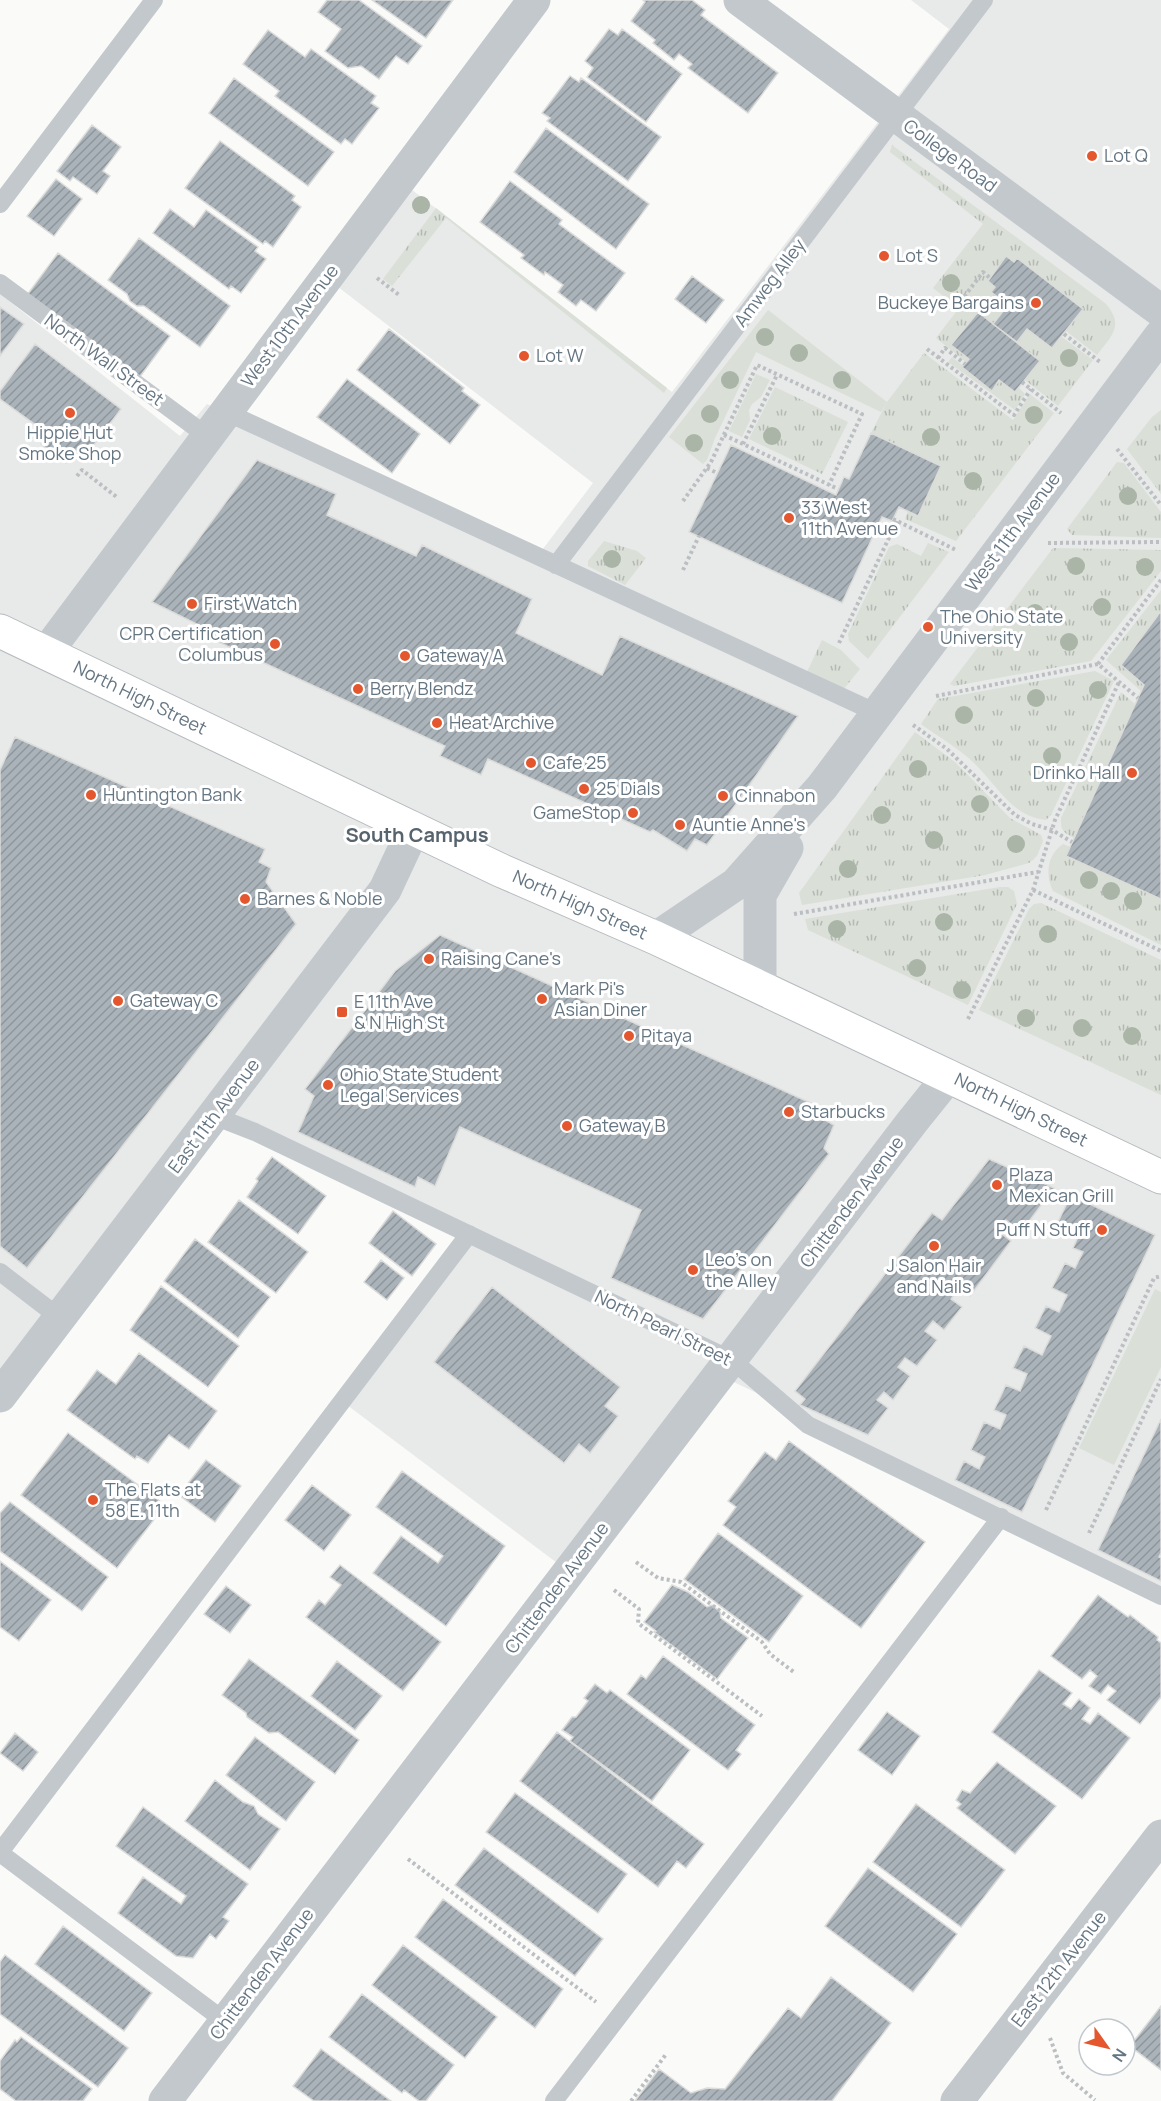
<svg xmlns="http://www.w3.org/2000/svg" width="1161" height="2101" font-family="Manrope,sans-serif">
	<defs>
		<pattern id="grass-tufts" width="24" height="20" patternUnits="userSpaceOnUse" patternTransform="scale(1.5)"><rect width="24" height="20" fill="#dadfd7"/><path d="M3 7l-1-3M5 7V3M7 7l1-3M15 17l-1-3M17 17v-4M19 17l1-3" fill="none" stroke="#b4b9b4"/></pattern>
		<pattern id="building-hatch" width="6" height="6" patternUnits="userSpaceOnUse" patternTransform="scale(1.5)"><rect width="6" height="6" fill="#aab3b9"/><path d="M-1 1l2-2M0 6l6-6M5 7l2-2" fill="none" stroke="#8e969c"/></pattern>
	</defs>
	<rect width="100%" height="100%" fill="#fafaf8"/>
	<path fill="#e8e9e9" d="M911 0H1161V1586L721 1376 577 1578 339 1399 470 1229 214 1116 0 1398V294L180 436 207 404 536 558 593 483 329 280 402 182 672 392 949 29Z"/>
	<path fill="url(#grass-tufts)" d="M892 145 1105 303C1125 325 1112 335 1097 355L1066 331 1082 308 1017 259 1014 262 1006 256 988 281 995 287 992 293 1008 305 993 324 978 312 952 345 969 359 966 362 936 338 959 308 933 288 983 224 890 152Z
		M436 208 667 388 664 393 446 218 392 286 383 279Z
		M1027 329 1052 348 1062 337 1093 360 1058 406 1025 380 1040 361 1017 342Z
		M924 353 1013 420 1030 394 1054 413 956 541 905 519 908 511 918 515 941 466 871 433 887 402Z
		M952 357 992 390 999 380 1015 392 1018 387 1025 394 1015 410 948 362Z
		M775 387 848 422 822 474 749 439Z
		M1161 410V494L1127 449 1152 417Z
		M1117 462 1124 463 1161 512V538L1072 535 1067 529Z
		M604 541 637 551 646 558 625 585 588 566V561Z
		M928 543 949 552 868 659 849 641 848 634 889 547 897 544 921 556Z
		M1053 548 1161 550V571L1091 661 954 686 950 684Z
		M1161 590V611L1121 665 1144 685 1141 691 1106 660Z
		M822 640 841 650 860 669 843 690 807 672Z
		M1095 671 1114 681 1051 815 1046 820C1011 816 998 786 974 763 959 748 938 737 921 724L938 699Z
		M1121 692 1135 704 1074 838C1064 833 1060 830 1061 818Z
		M915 732 955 762 1010 818 1041 835 1043 841 1037 856 1029 863 985 875 802 905 799 893Z
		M1063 844 1070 847 1066 856 1161 899V945L1053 891C1045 874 1047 855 1063 844Z
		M1000 887H1008L1014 891 1017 904 968 1005 808 930 805 919Z
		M1041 903 1161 960V1095L979 1010 1029 909 1034 904Z"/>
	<path fill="#dadfd7" d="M768 310 887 402 881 412 756 352 715 438 707 460 703 464 669 437Z
		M756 374 770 380 761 397 752 404 749 410 750 420 742 437 729 431Z
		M1155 1289 1161 1292V1367L1114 1465 1079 1448Z"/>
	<path fill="url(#building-hatch)" stroke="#dcdcda" stroke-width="1.5" d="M327 0H359L422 46 408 64 396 56 379 79 361 66 348 68 325 51 341 29 318 12Z
		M372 0H453L426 38Z
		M643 0H692L705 10 701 15 778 73 748 113 688 68 692 64 679 54 674 60 653 43 655 40 631 21 645 2Z
		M609 29 618 35 622 29 682 74 646 122 587 77 593 68 585 61Z
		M268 30 305 57 311 49 376 96 371 103 379 108 352 144 345 139 341 144 275 96 279 91 243 64Z
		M570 76 579 82 581 78 661 137 628 181 547 121 550 118 542 113Z
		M234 78 334 152 308 186 209 113Z
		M92 125 121 147 103 171 110 176 97 194 73 177 70 181 57 171Z
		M546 128 649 204 616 249 514 172Z
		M220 141 295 196 292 200 301 207 273 247 265 241 263 244 185 188Z
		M56 179 82 199 54 236 27 216Z
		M510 181 562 220 559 224 625 273 596 311 581 300 576 306 558 292 563 285 545 272 544 275 521 258 524 255 480 222Z
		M170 209 194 227 206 210 258 247 255 251 266 259 241 293 231 286 229 289 153 233Z
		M139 238 230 306 200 347 144 306H137L130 301 127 294 108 280Z
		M58 253 170 336 139 378 27 295Z
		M1006 256 1014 262 1017 258 1083 309 1052 348 1027 329 1017 342 993 324 1008 305 991 292 995 287 988 281Z
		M692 276 724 300 706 323 675 299Z
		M0 307 24 324 0 356Z
		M978 312 1040 361 1015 392 999 380 992 391 962 367 969 359 951 345Z
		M389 329 464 388 462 391 480 405 450 444 357 370Z
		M35 344 121 409 81 462 72 455 66 463 41 444 48 434 0 399V391Z
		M347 379 420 434 392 473 317 417Z
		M871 433 941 466 918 516 899 507 892 521 882 517 842 603 689 532 731 445 836 495 844 477 849 479Z
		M257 460 336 494 327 515 416 556 422 545 532 599 516 633 602 675 620 636 798 716 707 845 695 839 687 851 653 830 650 832 488 759 481 775 440 756 445 746 201 634 205 628 152 602Z
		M1161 611V899L1066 856 1144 685 1121 665Z
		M15 737 265 849 259 862 271 868 266 882 296 924 27 1268 0 1246V770Z
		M440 935 826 1110 823 1119 834 1125 824 1148 829 1154 703 1319 611 1278 641 1210 460 1127 435 1186 418 1177 415 1187 298 1132 314 1096 305 1089 395 971Z
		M272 1157 326 1196 298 1234 247 1197 258 1181 256 1179Z
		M989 1159 1054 1188 1021 1232 1006 1220 998 1231 1011 1241 970 1296 959 1288 951 1299 962 1307 944 1330 933 1321 925 1331 937 1340 917 1366 905 1358 898 1367 910 1376 893 1400 884 1392 877 1400 888 1408 868 1435 800 1405 805 1399 795 1391 932 1213 942 1220Z
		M1071 1195 1155 1235 1022 1512 955 1480 964 1461 979 1469 985 1457 971 1450 984 1422 1000 1429 1006 1415 994 1410 1006 1385 1020 1391 1027 1374 1013 1368 1024 1346 1042 1355 1051 1336 1035 1328 1046 1306 1059 1312 1067 1295 1052 1288 1065 1263 1075 1268 1083 1252 1073 1248 1078 1237 1056 1226Z
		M239 1200 308 1252 276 1293 208 1242Z
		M393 1211 436 1244 412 1276 369 1243Z
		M195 1239 270 1297 238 1338 164 1281Z
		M381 1260 404 1278 387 1300 364 1282Z
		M161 1286 239 1346 208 1387 130 1330Z
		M492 1287 620 1387 605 1406 618 1416 590 1453 579 1444 564 1463 434 1362Z
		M139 1353 217 1411 189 1449 169 1435 148 1463 137 1456 135 1459 67 1410 97 1370 116 1384Z
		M1161 1419V1553L1159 1557 1161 1558V1581L1098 1550Z
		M68 1433 165 1505 117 1568 21 1495Z
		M789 1441 925 1542 861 1628 723 1525 736 1507 728 1501 765 1452 776 1460Z
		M206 1460 241 1486 215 1522 179 1495Z
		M402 1471 505 1546 446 1626 373 1573 401 1536 438 1563 443 1556 376 1507Z
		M312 1485 351 1515 324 1551 285 1520Z
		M10 1502 108 1577 82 1611 0 1551V1513Z
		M718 1533 803 1596 769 1642 684 1579Z
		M0 1561 51 1600 19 1641 0 1627Z
		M340 1565 441 1642 403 1691 306 1617 319 1600 325 1605 341 1585 330 1577Z
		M672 1585 688 1592 707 1607 712 1605 720 1612 721 1618 748 1638 717 1679 654 1632 656 1631 644 1622Z
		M226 1586 251 1605 230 1633 204 1614Z
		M1098 1595 1128 1617 1130 1615 1158 1637 1157 1640 1161 1643V1697L1140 1724 1107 1700 1116 1691 1108 1685 1101 1694 1089 1686 1097 1676 1090 1670 1082 1679 1051 1656Z
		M663 1656 755 1725 736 1750 741 1754 728 1770 627 1694 641 1675 646 1679Z
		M249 1659 359 1740 335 1774 278 1732 269 1733 247 1717 246 1713 222 1695Z
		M337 1661 382 1696 355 1730 311 1696Z
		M1039 1670 1072 1693 1063 1704 1071 1709 1079 1699 1090 1708 1082 1719 1090 1724 1098 1713 1130 1738 1082 1799 992 1732Z
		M595 1684 607 1693 610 1690 690 1750 652 1801 570 1741 573 1737 562 1730 572 1717H576L588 1701 584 1698Z
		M887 1712 920 1736 892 1775 858 1750Z
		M557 1732 704 1844 686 1868 677 1861 658 1887 520 1781Z
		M15 1733 38 1752 23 1771 0 1753Z
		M255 1737 315 1782 286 1821 226 1775Z
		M997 1762 1056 1806 1015 1854 957 1808 961 1804 956 1800 962 1790 970 1793Z
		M215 1780 243 1802 254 1806 258 1814 280 1829 250 1870 185 1821Z
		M515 1793 627 1874 598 1913 486 1832Z
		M916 1804 1005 1870 961 1927 873 1862Z
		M143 1807 248 1884 223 1917 229 1921 216 1939 210 1934 193 1958 176 1956 118 1913 143 1877 181 1904 186 1896 116 1846Z
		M484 1848 603 1939 575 1976 455 1885Z
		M868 1868 957 1934 913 1992 825 1926Z
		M443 1899 563 1989 535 2028 415 1937Z
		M63 1926 152 1993 124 2031 35 1964Z
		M403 1945 497 2017 465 2058 372 1985Z
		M5 1955 128 2048 98 2087 0 2014V1962Z
		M831 1977 891 2023 832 2101H635L659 2069 691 2093 707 2088 725 2089 788 2008 801 2018Z
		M362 1994 454 2065 426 2101H419L404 2090 402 2093 329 2037Z
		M1161 2006V2070L1130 2046Z
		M21 2037 92 2089 83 2101H16L0 2089V2061L15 2040 17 2042Z
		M321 2049 391 2101H314L293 2086Z"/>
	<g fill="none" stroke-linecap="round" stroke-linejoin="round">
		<defs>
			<path id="primary" d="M0 631 500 870 656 938 1161 1177"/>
		</defs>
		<use href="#primary" stroke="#b5babe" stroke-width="35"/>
		<path stroke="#bbbfc2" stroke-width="4" stroke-dasharray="3 3" stroke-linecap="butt" d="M377 278 399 295
			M957 306 983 272 990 278
			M1064 334 1100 362
			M927 349 1014 415 1031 389
			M938 358 945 348 965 364
			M1022 382 1061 413
			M724 435 838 489
			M743 444 777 375
			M1117 449 1161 505
			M707 468 717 473
			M77 476 82 470 118 498
			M683 501 711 462 757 365 862 414 829 485
			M893 519 956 550
			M1048 543 1161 542
			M683 570 699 536
			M839 643 897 521
			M1098 664 1161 580
			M936 696 1098 664 1138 698
			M913 725 947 749 1015 815 1032 824 1052 830 1072 842
			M1033 890 1161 951
			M794 914 1038 872
			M968 1019 1033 890 1055 820 1119 682
			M1046 1510 1154 1278 1161 1276
			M1089 1533 1161 1379
			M636 1562 658 1578 681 1582 762 1642 770 1654 795 1673
			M614 1590 639 1609 638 1623 762 1716
			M408 1859 596 2002
			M1050 2038 1063 2073 1095 2100
			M631 2101 667 2053"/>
		<path stroke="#c3c8cc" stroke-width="18" d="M0 204 154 0
			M0 283 207 436
			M226 412 877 713
			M556 565 984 0
			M214 1116 255 1132 732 1360 808 1425 1161 1596
			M0 1272 60 1318
			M0 1852 469 1234
			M0 1853 226 2022
			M554 2101 1001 1517"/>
		<path stroke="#c3c8cc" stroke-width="33" d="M740 0 1161 311
			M46 653 534 0
			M656 938 736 884 822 787 1161 335
			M760 987V895L787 848
			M165 2101 912 1122 949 1076
			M957 2101 1161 1836"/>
		<path stroke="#c3c8cc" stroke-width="33" d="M0 1396 385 890 414 828"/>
		<use href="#primary" stroke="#fff" stroke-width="33"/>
	</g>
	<g fill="#aab4a7">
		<circle cx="421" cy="205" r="9"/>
		<circle cx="951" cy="283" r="9"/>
		<circle cx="765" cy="337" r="9"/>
		<circle cx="799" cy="353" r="9"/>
		<circle cx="1069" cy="358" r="9"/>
		<circle cx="730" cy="380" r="9"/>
		<circle cx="842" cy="380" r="9"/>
		<circle cx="710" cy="414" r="9"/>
		<circle cx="1034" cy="415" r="9"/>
		<circle cx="772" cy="436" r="9"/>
		<circle cx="931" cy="437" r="9"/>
		<circle cx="694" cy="443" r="9"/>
		<circle cx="973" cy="481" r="9"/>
		<circle cx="1128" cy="496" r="9"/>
		<circle cx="612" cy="559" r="9"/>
		<circle cx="1076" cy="566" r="9"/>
		<circle cx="1145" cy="567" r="9"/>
		<circle cx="1102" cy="607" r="9"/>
		<circle cx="1035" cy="613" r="9"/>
		<circle cx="1069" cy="642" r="9"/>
		<circle cx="1098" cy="690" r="9"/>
		<circle cx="1036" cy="698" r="9"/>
		<circle cx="964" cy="715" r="9"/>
		<circle cx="1052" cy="756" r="9"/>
		<circle cx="918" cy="769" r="9"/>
		<circle cx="980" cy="804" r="9"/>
		<circle cx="882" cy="815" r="9"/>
		<circle cx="934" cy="840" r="9"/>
		<circle cx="1016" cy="844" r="9"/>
		<circle cx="848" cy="869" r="9"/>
		<circle cx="1089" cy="880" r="9"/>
		<circle cx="1111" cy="891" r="9"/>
		<circle cx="1133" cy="901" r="9"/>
		<circle cx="944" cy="922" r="9"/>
		<circle cx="837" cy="929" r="9"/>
		<circle cx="1048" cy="934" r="9"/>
		<circle cx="917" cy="968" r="9"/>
		<circle cx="962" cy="990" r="9"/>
		<circle cx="1026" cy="1018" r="9"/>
		<circle cx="1082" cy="1028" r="9"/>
		<circle cx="1132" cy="1036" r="9"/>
	</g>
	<g fill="#e4572e" stroke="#fff" stroke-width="2">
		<circle cx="1092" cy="156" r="6"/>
		<circle cx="884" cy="256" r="6"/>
		<circle cx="1036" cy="303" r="6"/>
		<circle cx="524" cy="356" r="6"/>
		<circle cx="70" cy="413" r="6"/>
		<circle cx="789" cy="518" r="6"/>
		<circle cx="192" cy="604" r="6"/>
		<circle cx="928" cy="627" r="6"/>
		<circle cx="275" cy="644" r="6"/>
		<circle cx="405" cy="656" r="6"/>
		<circle cx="358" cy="689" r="6"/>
		<circle cx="437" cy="723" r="6"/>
		<circle cx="531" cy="763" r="6"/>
		<circle cx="1132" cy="773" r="6"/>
		<circle cx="584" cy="789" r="6"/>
		<circle cx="91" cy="795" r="6"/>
		<circle cx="723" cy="796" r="6"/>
		<circle cx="633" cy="813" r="6"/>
		<circle cx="680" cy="825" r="6"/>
		<circle cx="245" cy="899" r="6"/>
		<circle cx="429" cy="959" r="6"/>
		<circle cx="542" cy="999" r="6"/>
		<circle cx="118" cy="1001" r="6"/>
		<rect x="336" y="1006" width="12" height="12" rx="3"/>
		<circle cx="629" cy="1036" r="6"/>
		<circle cx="328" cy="1085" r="6"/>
		<circle cx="789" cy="1112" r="6"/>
		<circle cx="567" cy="1126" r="6"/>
		<circle cx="997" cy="1185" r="6"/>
		<circle cx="1102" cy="1230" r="6"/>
		<circle cx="934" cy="1246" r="6"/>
		<circle cx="693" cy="1270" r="6"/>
		<circle cx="93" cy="1500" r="6"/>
	</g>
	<g text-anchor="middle" stroke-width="6" stroke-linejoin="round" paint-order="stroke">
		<g font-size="18" fill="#657683" stroke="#fff">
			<text transform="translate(950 156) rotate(36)" y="6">College Road</text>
			<text transform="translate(770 283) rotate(-53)" y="6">Amweg Alley</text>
			<text transform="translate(290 326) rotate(-53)" y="6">West 10th Avenue</text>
			<text transform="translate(104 360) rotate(36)" y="6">North Wall Street</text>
			<text transform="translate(1013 532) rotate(-53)" y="6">West 11th Avenue</text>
			<text transform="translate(140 698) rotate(26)" y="6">North High Street</text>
			<text transform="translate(580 905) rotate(24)" y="6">North High Street</text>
			<text transform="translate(1021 1110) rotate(26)" y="6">North High Street</text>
			<text transform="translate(214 1116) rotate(-53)" y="6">East 11th Avenue</text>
			<text transform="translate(852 1202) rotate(-53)" y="6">Chittenden Avenue</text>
			<text transform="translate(663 1328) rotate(26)" y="6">North Pearl Street</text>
			<text transform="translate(557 1588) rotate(-53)" y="6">Chittenden Avenue</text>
			<text transform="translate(1059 1969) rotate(-52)" y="6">East 12th Avenue</text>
			<text transform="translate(262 1974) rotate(-53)" y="6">Chittenden Avenue</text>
		</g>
		<g font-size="18" fill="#657683" stroke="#fff" text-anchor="start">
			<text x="1104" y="162">Lot Q</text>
			<text x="896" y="262">Lot S</text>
			<text x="1024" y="309" text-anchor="end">Buckeye Bargains</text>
			<text x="536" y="362">Lot W</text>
			<text x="70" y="439" text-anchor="middle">Hippie Hut<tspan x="70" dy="21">Smoke Shop</tspan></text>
			<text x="801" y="514">33 West<tspan x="801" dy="21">11th Avenue</tspan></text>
			<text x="204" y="610">First Watch</text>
			<text x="940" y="623">The Ohio State<tspan x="940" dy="21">University</tspan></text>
			<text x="263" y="640" text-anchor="end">CPR Certification<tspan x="263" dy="21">Columbus</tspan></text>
			<text x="417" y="662">Gateway A</text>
			<text x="370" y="695">Berry Blendz</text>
			<text x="449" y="729">Heat Archive</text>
			<text x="543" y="769">Cafe 25</text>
			<text x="1120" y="779" text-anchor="end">Drinko Hall</text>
			<text x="596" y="795">25 Dials</text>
			<text x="103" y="801">Huntington Bank</text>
			<text x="735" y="802">Cinnabon</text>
			<text x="621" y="819" text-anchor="end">GameStop</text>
			<text x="692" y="831">Auntie Anne's</text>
			<text x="257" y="905">Barnes &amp; Noble</text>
			<text x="441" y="965">Raising Cane's</text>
			<text x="554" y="995">Mark Pi's<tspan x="554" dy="21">Asian Diner</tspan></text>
			<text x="130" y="1007">Gateway C</text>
			<text x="354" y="1008">E 11th Ave<tspan x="354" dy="21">&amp; N High St</tspan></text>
			<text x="641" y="1042">Pitaya</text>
			<text x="340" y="1081">Ohio State Student<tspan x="340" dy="21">Legal Services</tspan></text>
			<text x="801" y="1118">Starbucks</text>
			<text x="579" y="1132">Gateway B</text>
			<text x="1009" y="1181">Plaza<tspan x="1009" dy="21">Mexican Grill</tspan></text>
			<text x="1090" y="1236" text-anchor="end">Puff N Stuff</text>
			<text x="705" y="1266">Leo's on<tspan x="705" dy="21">the Alley</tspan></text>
			<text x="934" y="1272" text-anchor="middle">J Salon Hair<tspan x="934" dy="21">and Nails</tspan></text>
			<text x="105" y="1496">The Flats at<tspan x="105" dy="21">58 E. 11th</tspan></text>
		</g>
		<g font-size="20" font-weight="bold" fill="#57646e" stroke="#fff">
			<text x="417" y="842">South Campus</text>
		</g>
	</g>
	<g transform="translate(1107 2047) rotate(124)"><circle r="28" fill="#ffffff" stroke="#c1c8cd" stroke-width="1.5"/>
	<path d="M0-4.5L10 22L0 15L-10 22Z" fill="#e4572e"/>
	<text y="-9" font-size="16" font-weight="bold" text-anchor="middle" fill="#657683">N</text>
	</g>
</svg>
